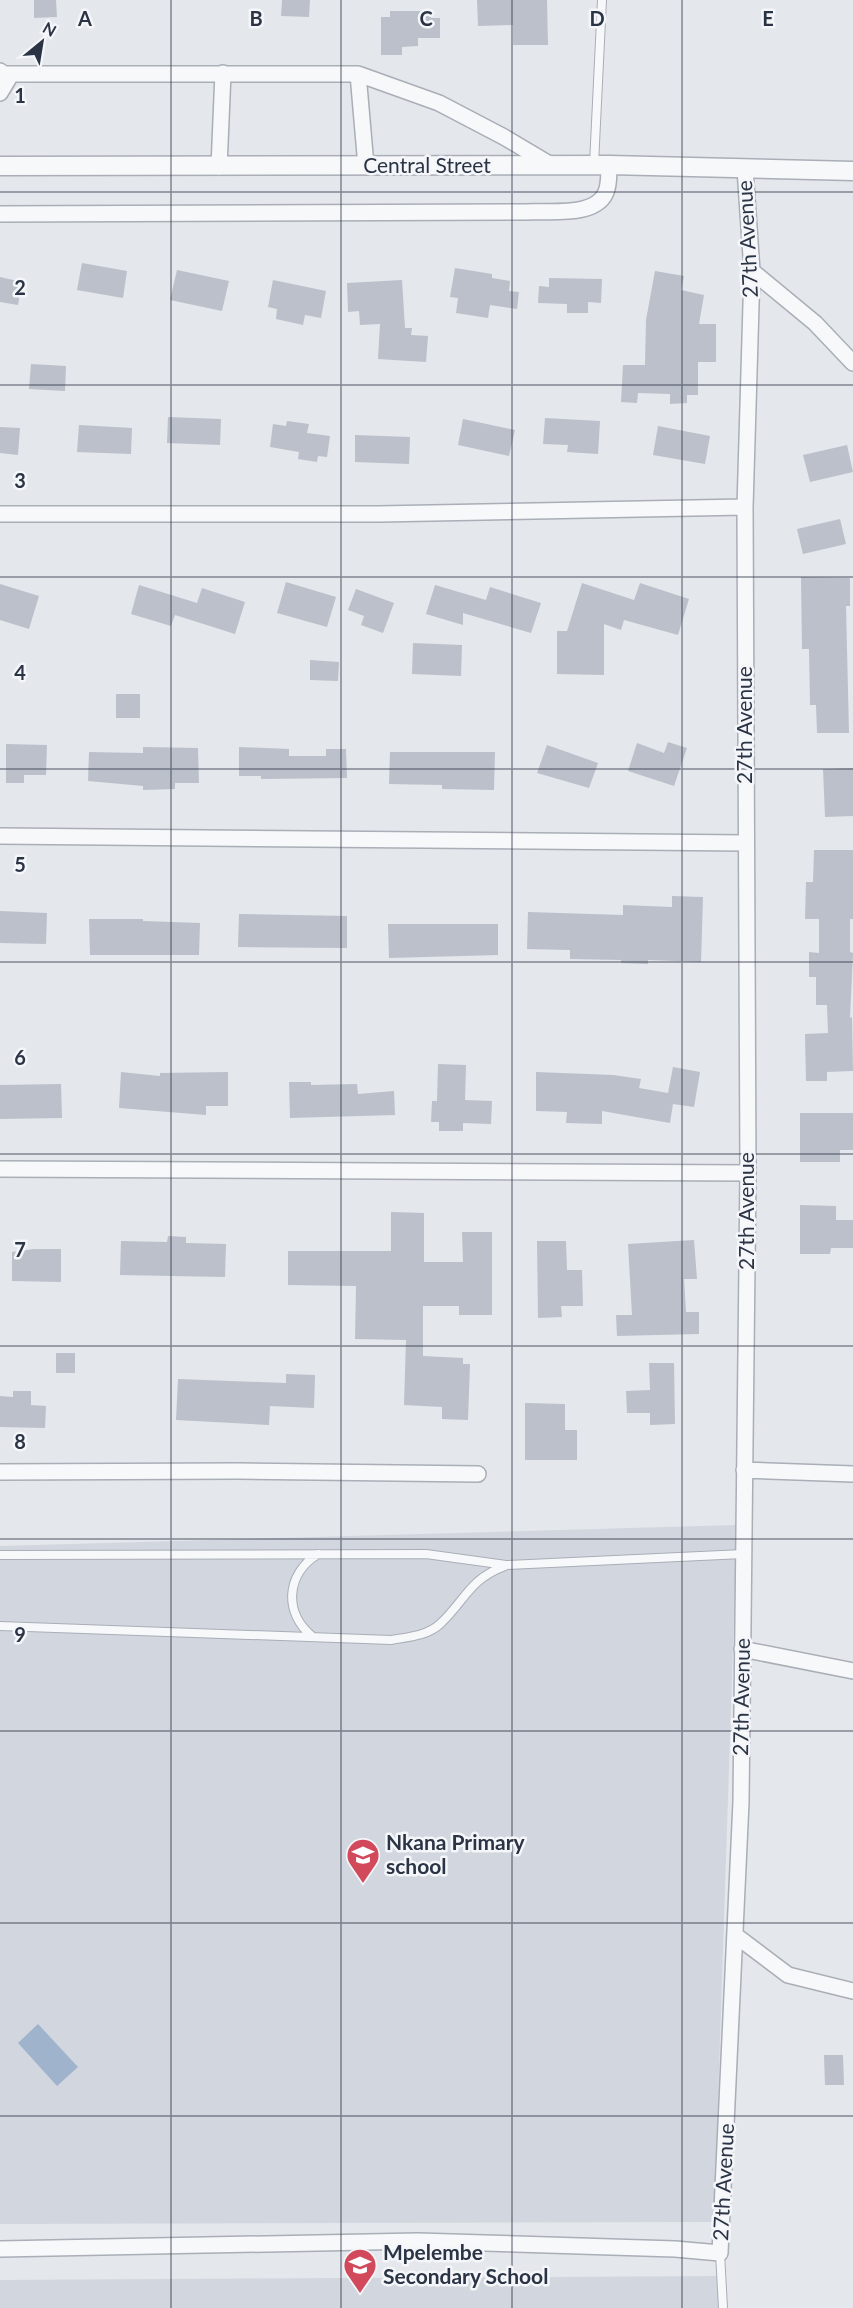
<svg xmlns="http://www.w3.org/2000/svg" width="853" height="2308" font-family="Lato,sans-serif">
	<rect width="100%" height="100%" fill="#e4e7ec"/>
	<path fill="#d2d6de" d="M737 1525 714 2222 0 2224V1546Z
		M719 2276 721 2308H0V2280Z"/>
	<path fill="#9fb4cc" d="M38 2024 78 2067 57 2086 18 2043Z"/>
	<path fill="#bbc0ca" d="M34 0H56L57 17 34 18Z
		M282 0H310L309 17 281 16Z
		M477 0H547L548 45H513V25L478 26Z
		M390 11H430L431 18H440V38H418V46L402 47V55H381V17H390Z
		M82 263 127 271 123 298 77 290Z
		M455 268 492 274V278L510 281 509 291 519 292 517 309 490 305 488 318 456 313 458 298 450 297Z
		M177 270 229 281 222 311 170 300Z
		M655 271 684 276 681 290 704 295 699 324H716V362H698V395H687V403L670 404V394L638 393 637 403 621 402 623 365H645L646 320Z
		M0 277 22 282 18 305 0 302Z
		M549 278 602 279 601 303 588 302V313H567V304L538 303 539 286 549 287Z
		M273 280 326 291 321 318 305 315 303 325 276 319 277 309 268 307Z
		M402 280 405 328H412L411 335 428 336 426 362 378 359 380 324 360 325 359 311 348 312 347 283Z
		M31 364 66 366 65 391 29 389Z
		M168 417 221 419 220 445 167 443Z
		M545 418 600 421 598 454 567 452 568 445 543 444Z
		M463 419 515 430 509 456 458 445Z
		M287 421 309 424 307 433 330 436 327 457 318 456 317 462 298 459 299 452 270 447 273 424 286 426Z
		M79 425 132 428 131 454 77 452Z
		M658 426 710 436 705 464 653 455Z
		M0 427 20 428 18 455 0 453Z
		M355 435 410 437 409 464 355 462Z
		M847 445 853 472 810 482 803 455Z
		M840 519 846 544 803 554 797 529Z
		M801 577 850 578V606H846L849 733H817L816 705H810L809 649H802Z
		M286 582 336 597 327 627 277 613Z
		M582 583 634 600 640 583 689 599 678 635 624 620 621 630 604 624V675L557 674V631H567Z
		M0 584 39 596 29 629 0 620Z
		M139 585 197 603 202 588 245 602 235 634 175 615 171 626 131 614Z
		M435 585 486 600 490 587 541 603 531 633 463 613V625L426 614Z
		M356 589 394 603 383 633 361 625 364 616 348 610Z
		M413 643 462 645 461 676 412 674Z
		M310 660 339 662 338 681 310 680Z
		M116 694H140V718H116Z
		M668 742 687 748 674 786 628 771 637 743 664 753Z
		M6 744 47 745 46 775H24V783H6Z
		M547 745 598 763 589 788 537 773Z
		M143 747 198 748 199 783H175V789L143 790V786L88 781 89 752 143 753Z
		M239 747 289 749V756H326V749H346L347 778 261 779V776H239Z
		M390 752H495L494 790 442 789V785L389 784Z
		M853 768V816L825 817 823 769Z
		M814 850H853V919H850V952L853 953 850 1018 852 1017 853 1071 827 1072V1081H806L805 1034 828 1033 827 1005H816V977H809V952L819 953V919H805L806 882H813Z
		M672 896 703 897 701 962 648 960V964L621 963V960L570 959V950L527 949 528 912 623 915V905L672 907Z
		M0 911 47 913 46 944 0 943Z
		M239 914 347 916V948L238 947Z
		M89 919H143V921L200 923 199 955H90Z
		M388 924H498V955L389 958Z
		M438 1064 466 1065 465 1100 492 1101 491 1124 463 1123V1131H439V1122H431L432 1101H437Z
		M673 1067 700 1072 694 1107 673 1104 670 1123 602 1111V1124L566 1123 567 1112 536 1111V1072L613 1075 641 1079 639 1088 668 1093Z
		M121 1072 160 1076V1073L228 1072V1106H206V1115L119 1108Z
		M289 1082H311V1085L357 1084 358 1094 394 1091 395 1115 290 1118Z
		M61 1084 62 1118 0 1119V1085Z
		M800 1113H853V1150H840V1162H800Z
		M800 1205 836 1206V1220H853V1248H831L830 1254H800Z
		M391 1212 424 1213V1262H463L462 1232H492V1315H459V1306H423V1356L463 1358V1364H470L468 1420 442 1419V1407L404 1405 406 1340 355 1339 356 1286 288 1285V1251H391Z
		M168 1236 186 1237V1243L226 1244 225 1277 120 1275 121 1241 167 1242Z
		M694 1240 697 1279H684L686 1312H699V1334L617 1336 616 1315H632L628 1244Z
		M537 1241H566L567 1270H582L583 1306H561L562 1317 538 1318Z
		M34 1249H61V1282L12 1281V1252Z
		M56 1353H75V1373H56Z
		M649 1363H674L675 1424 650 1425V1413H627L626 1391 650 1390Z
		M286 1374 315 1375 314 1408 270 1406 269 1425 176 1420 178 1379 286 1383Z
		M13 1391H31V1405L46 1406 45 1428 0 1427V1396L13 1397Z
		M525 1403 565 1404V1430H577V1460H525Z
		M824 2055H843L844 2085H825Z"/>
	<g fill="none" stroke-linecap="round" stroke-linejoin="round">
		<defs>
			<path id="service" d="M594 164 602 0
				M0 1555 426 1554 506 1565 743 1554
				M0 1626 391 1640C408 1637 427 1636 440 1624 465 1601 469 1579 505 1566
				M313 1637C283 1613 286 1574 318 1554
				M720 2253 723 2308"/>
			<path id="minor" d="M0 71 9 78 0 93
				M6 74H358L439 103 504 137 551 165
				M358 74 366 166
				M219 167 223 73
				M0 214 523 212C548 210 599 219 607 189 609 182 609 173 609 165
				M752 271 815 323 853 363
				M0 514H379L745 507
				M0 836 745 843
				M0 1169 748 1173
				M744 1470 853 1474
				M0 1472 238 1471 478 1474
				M742 1649 853 1671
				M735 1935 788 1975 853 1991
				M0 2249 418 2241 675 2249 720 2253 741 1802 748 1173 745 507 752 271 745 169"/>
			<path id="tertiary" d="M0 166 609 165 853 171"/>
		</defs>
		<use href="#service" stroke="#a9aeb7" stroke-width="10"/>
		<use href="#minor" stroke="#a9aeb7" stroke-width="18"/>
		<use href="#tertiary" stroke="#a9aeb7" stroke-width="21"/>
		<use href="#service" stroke="#f7f8fa" stroke-width="8"/>
		<use href="#minor" stroke="#f7f8fa" stroke-width="15"/>
		<use href="#tertiary" stroke="#f7f8fa" stroke-width="18"/>
	</g>
	<path fill="none" stroke="#2b3445" stroke-width="1.5" stroke-opacity="0.55" d="M171 0V2308M341 0V2308M512 0V2308M682 0V2308M0 192H853M0 385H853M0 577H853M0 769H853M0 962H853M0 1154H853M0 1346H853M0 1539H853M0 1731H853M0 1923H853M0 2116H853"/>
	<defs>
		<symbol id="school-pin" viewBox="-11 -11 22 30"><path d="M0 17L-7.5 6A9.5 9.5 0 1 1 7.5 6Z" fill="#d1495b" stroke="#f4f6f9"/><path d="M0-5L7-2L0 1L-7-2ZM-4 1L0 2.5L4 1V4Q0 6-4 4Z" fill="#fff"/></symbol>
	</defs>
	<g fill-rule="evenodd">
		<use href="#school-pin" x="344" y="1836" width="38" height="52"/>
		<use href="#school-pin" x="341" y="2246" width="38" height="52"/>
	</g>
	<g text-anchor="middle" stroke-width="5" stroke-linejoin="round" paint-order="stroke">
		<g font-size="21" fill="#2b3445" stroke="#f4f6f9">
			<text x="427" y="173">Central Street</text>
			<text transform="translate(748 239) rotate(-93)" y="7">27th Avenue</text>
			<text transform="translate(745 725) rotate(-90)" y="7">27th Avenue</text>
			<text transform="translate(747 1211) rotate(-90)" y="7">27th Avenue</text>
			<text transform="translate(742 1697) rotate(-89)" y="7">27th Avenue</text>
			<text transform="translate(724 2182) rotate(-87)" y="7">27th Avenue</text>
		</g>
		<g font-size="21" font-weight="bold" fill="#2b3445" stroke="#f4f6f9" text-anchor="start">
			<text x="386" y="1850">Nkana Primary<tspan x="386" dy="24">school</tspan></text>
			<text x="383" y="2260">Mpelembe<tspan x="383" dy="24">Secondary School</tspan></text>
		</g>
	</g>
	<g font-size="20" text-anchor="middle" font-weight="bold" fill="#2b3445" stroke="#f4f6f9" stroke-width="5" stroke-linejoin="round" paint-order="stroke">
		<text x="85" y="26">A</text>
		<text x="256" y="26">B</text>
		<text x="426" y="26">C</text>
		<text x="597" y="26">D</text>
		<text x="768" y="26">E</text>
		<text x="20" y="103">1</text>
		<text x="20" y="295">2</text>
		<text x="20" y="488">3</text>
		<text x="20" y="680">4</text>
		<text x="20" y="872">5</text>
		<text x="20" y="1065">6</text>
		<text x="20" y="1257">7</text>
		<text x="20" y="1449">8</text>
		<text x="20" y="1642">9</text>
	</g>
	<g transform="translate(42 42) rotate(30)" stroke="#f4f6f9" stroke-width="4.5" paint-order="stroke">
	<path d="M0-4.5L10 22L0 15L-10 22Z" fill="#2b3445"/>
	<text y="-9" font-size="16" font-weight="bold" text-anchor="middle" fill="#2b3445">N</text>
	</g>
</svg>
